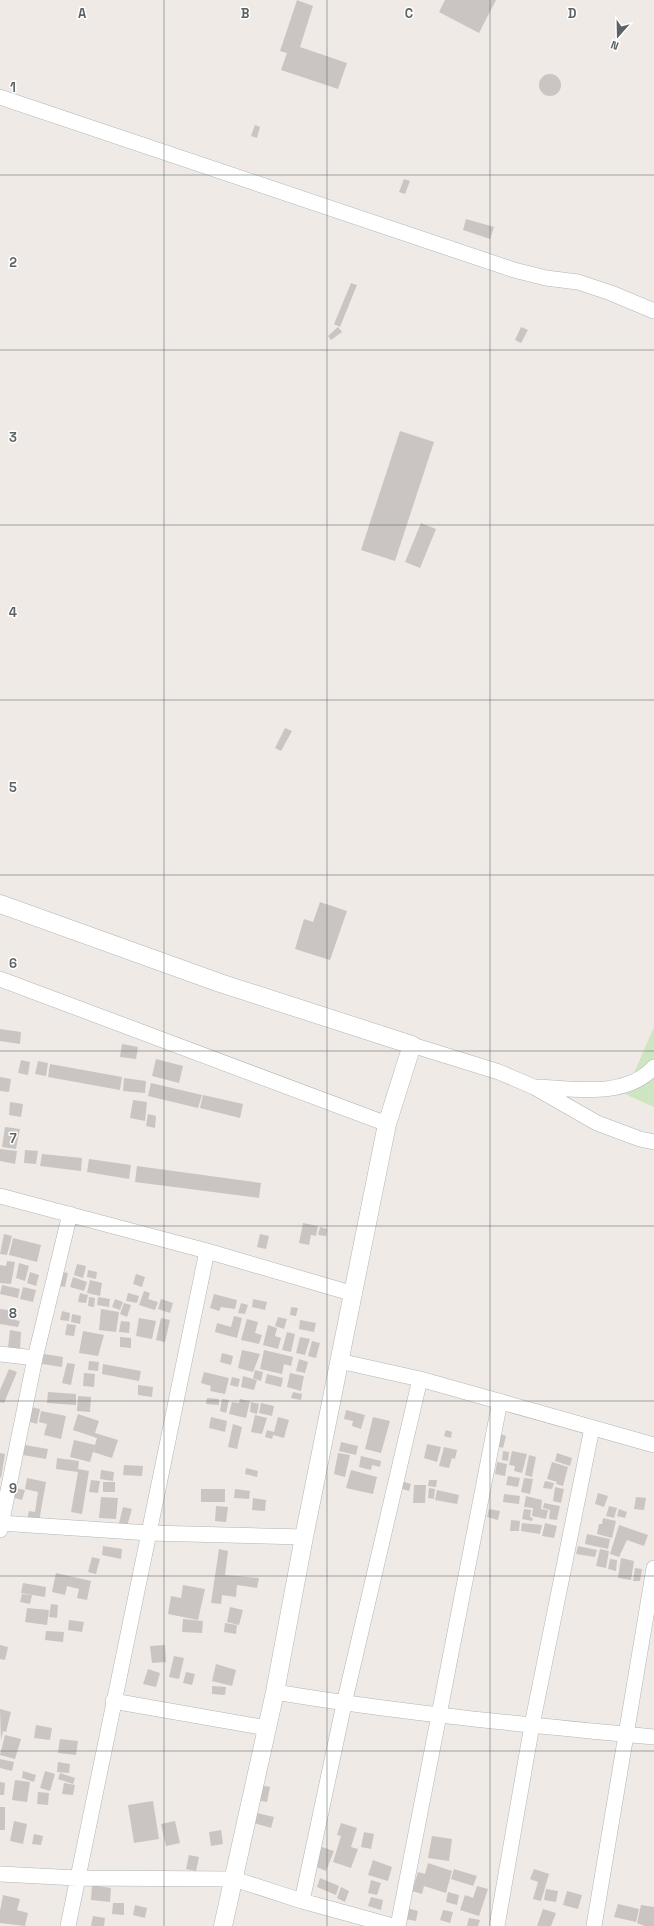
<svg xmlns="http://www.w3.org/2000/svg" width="654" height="1926" font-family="'Space Grotesk',sans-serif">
	<rect width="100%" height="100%" fill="#efeae5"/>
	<path fill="#cde6c1" d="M654 1027V1107L625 1094Z"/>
	<path fill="#cac5c2" d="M297 0 313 6 300 47 347 63 338 89 281 70 287 53 280 51Z
		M445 0H496L479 33 439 12Z
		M539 85a11 11 0 1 1 22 0a11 11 0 1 1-22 0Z
		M255 125 260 127 257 138 251 136Z
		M404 179 410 181 405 194 399 192Z
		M466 219 494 227 490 239 463 230Z
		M351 283 357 285 340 327 334 324Z
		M338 327 342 332 331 340 328 336Z
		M521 327 528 330 521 343 515 340Z
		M400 431 434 442 395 561 361 550Z
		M421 523 436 529 420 568 405 562Z
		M285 728 292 731 281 751 275 748Z
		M320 902 347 911 330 960 295 949 304 919 313 922Z
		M0 1029 21 1032 20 1044 0 1041Z
		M122 1044 138 1047 136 1059 120 1057Z
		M156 1059 183 1066 179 1083 152 1076Z
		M21 1060 30 1062 28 1075 18 1073Z
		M38 1061 48 1063 46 1076 35 1074Z
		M50 1064 122 1077 120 1090 48 1077Z
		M0 1077 11 1079 9 1092 0 1091Z
		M124 1078 146 1081 145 1093 123 1091Z
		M151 1083 202 1095 198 1108 148 1096Z
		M203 1095 243 1104 240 1118 200 1108Z
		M133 1100 147 1102 145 1121 130 1118Z
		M10 1102 23 1104 21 1117 9 1115Z
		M148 1114 156 1116 155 1128 146 1126Z
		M5 1127 20 1129 16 1149 2 1147Z
		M0 1149 17 1151 15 1164 0 1161Z
		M25 1150 38 1151 36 1164 24 1163Z
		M42 1154 82 1158 81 1171 40 1166Z
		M89 1159 131 1165 129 1179 87 1172Z
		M137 1166 261 1183 259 1198 135 1182Z
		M303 1223 318 1226 316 1236 311 1235 309 1245 299 1243Z
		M320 1227 327 1229 326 1236 318 1235Z
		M4 1234 12 1236 7 1255 0 1254Z
		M260 1234 269 1236 266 1249 257 1247Z
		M13 1238 41 1245 37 1262 9 1255Z
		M7 1261 15 1262 11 1284 0 1283V1265L6 1266Z
		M19 1263 29 1266 25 1281 16 1278Z
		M77 1264 86 1266 83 1278 74 1275Z
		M88 1270 97 1272 96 1279 87 1277Z
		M58 1271 68 1273 65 1287 55 1285Z
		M30 1272 39 1275 36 1286 27 1283Z
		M136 1274 145 1277 142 1287 133 1284Z
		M73 1277 87 1282 84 1291 70 1287Z
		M90 1280 102 1283 100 1296 87 1293Z
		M2 1285 20 1289 18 1298 0 1294Z
		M23 1287 36 1290 33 1302 20 1299Z
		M144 1291 150 1293 148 1299 158 1302 155 1310 139 1305Z
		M80 1293 88 1295 86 1303 78 1302Z
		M128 1293 139 1296 137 1303 126 1301Z
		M214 1294 237 1300 235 1309 221 1307 219 1311 210 1308Z
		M89 1297 95 1298 94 1307 88 1306Z
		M98 1297 110 1299 109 1307 97 1305Z
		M115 1299 123 1302 120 1310 112 1307Z
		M161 1299 173 1303 170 1313 158 1309Z
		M253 1299 267 1302 265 1310 252 1307Z
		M124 1303 131 1305 127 1317 120 1314Z
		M241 1303 248 1305 245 1314 238 1313Z
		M291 1307 298 1308 296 1316 290 1315Z
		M0 1309 16 1311 15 1320 20 1321 18 1327 0 1324Z
		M101 1309 119 1312 116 1332 99 1330Z
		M62 1311 70 1313 69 1321 60 1320Z
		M72 1314 81 1316 80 1324 71 1322Z
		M234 1316 242 1318 237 1338 215 1332 217 1323 231 1327Z
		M278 1317 287 1319 284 1329 275 1326Z
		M139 1318 156 1321 152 1339 136 1336Z
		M161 1318 170 1320 165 1342 156 1340Z
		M247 1319 258 1322 255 1333 262 1335 259 1344 241 1340Z
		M300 1320 316 1323 314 1332 299 1329Z
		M121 1321 130 1322 129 1333 119 1332Z
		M67 1324 76 1325 74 1336 65 1335Z
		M268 1325 277 1328 275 1336 281 1338 278 1349 263 1345Z
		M10 1330 21 1332 20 1349 8 1348Z
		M83 1331 104 1335 98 1356 79 1353Z
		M287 1332 295 1334 291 1352 282 1350Z
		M120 1337 131 1338V1348L120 1347Z
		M300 1337 310 1339 305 1355 296 1353Z
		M312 1341 320 1343 316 1358 308 1356Z
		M242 1350 260 1354 253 1372 238 1368Z
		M264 1350 293 1357 291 1366 284 1364 282 1374 260 1369Z
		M222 1353 233 1356 231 1365 220 1362Z
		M44 1354 63 1357 62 1367 42 1364Z
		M299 1359 308 1362 305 1373 296 1371Z
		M89 1361 99 1362 98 1371 88 1370Z
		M67 1363 75 1364 71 1385 62 1383Z
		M103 1364 141 1371 139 1381 102 1374Z
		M9 1369 17 1372 4 1403 0 1402V1390Z
		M255 1370 263 1372 261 1381 253 1378Z
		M204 1372 229 1378 225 1394 210 1391 211 1386 201 1383Z
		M84 1373 95 1374 94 1387 83 1386Z
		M290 1373 304 1376 301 1391 287 1387Z
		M267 1374 283 1378 281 1387 265 1383Z
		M243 1376 257 1380 254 1390 241 1387Z
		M232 1377 240 1379 238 1387 230 1385Z
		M138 1385 153 1387 152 1397 138 1395Z
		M48 1392 76 1394V1405L47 1403Z
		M293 1392 302 1394 301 1400 291 1398Z
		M78 1396 91 1397 90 1412 77 1411Z
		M207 1398 219 1399V1405L206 1404Z
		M222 1399 229 1400 226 1413 220 1411Z
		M240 1399 250 1401 246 1418 229 1414 232 1402 239 1403Z
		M251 1402 259 1404 257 1414 250 1412Z
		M261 1403 274 1406 272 1416 259 1413Z
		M31 1407 40 1409 37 1424 27 1421Z
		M346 1410 365 1415 361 1429 352 1426 353 1421 344 1419Z
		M41 1411 66 1416 61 1439 44 1435 47 1424 39 1422Z
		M78 1414 99 1421 95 1433 118 1440 112 1458 93 1452 97 1438 73 1430Z
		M255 1415 267 1418 262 1434 251 1432Z
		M211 1417 227 1421 225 1432 209 1428Z
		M278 1417 289 1420 284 1438 273 1435 272 1439 265 1437 267 1430 274 1432Z
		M373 1417 390 1421 381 1453 365 1449Z
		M233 1424 242 1427 237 1449 228 1447Z
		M446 1430 452 1432 451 1438 444 1436Z
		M500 1434 506 1436 503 1448 496 1446Z
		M74 1440 95 1445 90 1462 70 1457Z
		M341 1442 358 1446 356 1455 339 1451Z
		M427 1444 441 1447 437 1462 424 1458Z
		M25 1445 48 1449 46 1459 23 1455Z
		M444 1447 457 1450 455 1459 452 1458 449 1468 439 1466Z
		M503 1451 509 1452 508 1461 502 1460Z
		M512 1451 527 1454 522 1473 514 1471 515 1466 509 1465Z
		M0 1453 5 1454 1 1478 0 1477Z
		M338 1453 350 1455 345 1477 334 1474Z
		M557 1453 572 1458 570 1466 555 1461Z
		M529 1455 536 1457 532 1477 525 1475Z
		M361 1456 381 1461 380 1467 372 1465 371 1470 359 1467Z
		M57 1458 79 1461 78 1469 89 1471 82 1514 71 1512 78 1472 56 1469Z
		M497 1462 507 1464 505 1476 495 1474Z
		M552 1462 568 1467 563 1486 556 1484 557 1482 547 1479Z
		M124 1465 143 1466 142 1476 123 1475Z
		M246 1468 258 1471 257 1477 245 1474Z
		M101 1470 114 1472 113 1481 100 1479Z
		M351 1470 377 1477 373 1494 346 1488Z
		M508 1476 520 1478 518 1487 506 1485Z
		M27 1478 46 1482 38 1527 26 1524 29 1511 35 1512 38 1492 25 1489Z
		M524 1478 533 1479 530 1494 521 1492Z
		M91 1480 100 1481 98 1493 89 1492Z
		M429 1480H437L436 1487 428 1486Z
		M401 1481 411 1484 409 1491 399 1488Z
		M545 1481 554 1483 552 1489 543 1488Z
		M103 1482H115V1492H103Z
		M414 1485H426L425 1503H413Z
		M10 1487 25 1490 22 1500 8 1496Z
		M555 1487 564 1489 561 1503 553 1501Z
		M429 1488 435 1489 434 1499 428 1498Z
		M201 1489H225V1502H201Z
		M235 1489 250 1491 249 1499 234 1498Z
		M437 1490 459 1495 457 1504 435 1500Z
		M598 1493 608 1496 604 1507 595 1504Z
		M504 1494 520 1496 519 1504 503 1502Z
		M526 1496 542 1500 541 1509 548 1510 546 1519 532 1516 533 1508 524 1507Z
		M101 1497 118 1498 116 1519 99 1518Z
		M636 1497 646 1498 644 1510 634 1509Z
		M253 1498 266 1500 265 1511 252 1510Z
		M544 1503 560 1506 557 1520 549 1519 550 1510 543 1508Z
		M216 1506 228 1507 226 1522 215 1521Z
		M609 1506 617 1508 614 1518 606 1516Z
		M123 1507 132 1509 127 1526 119 1523Z
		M489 1509 500 1511 498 1520 487 1517Z
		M524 1509 531 1510 530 1517 533 1518 532 1521 522 1519Z
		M619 1509 627 1512 625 1518 617 1516Z
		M603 1518 616 1521 612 1538 597 1534 599 1524H602Z
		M511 1520 520 1521 519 1531H510Z
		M522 1523 542 1525 540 1534 521 1531Z
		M545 1523 557 1526 554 1538 542 1536Z
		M619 1525 648 1535 644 1546 627 1540 619 1557 610 1554Z
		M587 1534 610 1539 608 1549 585 1544Z
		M103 1546 122 1549 121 1559 102 1555Z
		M578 1546 597 1550 595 1557 576 1554Z
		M219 1549 228 1551 225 1575 259 1578 257 1588 237 1585 236 1597 222 1595 221 1604 211 1603Z
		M600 1549 609 1551 606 1568 596 1566Z
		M92 1557 100 1559 96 1574 88 1572Z
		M621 1558 634 1561 631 1580 618 1578Z
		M610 1559 617 1560 616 1571 608 1569Z
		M635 1568 642 1569 640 1581H633Z
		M56 1573 91 1581 87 1600 77 1598 79 1589 67 1586 65 1595 52 1592Z
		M23 1583 46 1587 45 1597 21 1593Z
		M183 1585 205 1589 198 1620 168 1614 171 1596 181 1598Z
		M22 1594 32 1595 30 1604 20 1602Z
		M51 1604 58 1605 57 1618 49 1617Z
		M230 1607 243 1610 239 1625 227 1622Z
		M27 1608 49 1610 47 1625 25 1622Z
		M183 1619 203 1621 202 1633 182 1632Z
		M69 1620 84 1622 82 1632 68 1630Z
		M225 1623 237 1625 236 1634 224 1632Z
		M46 1631 64 1632 63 1642 45 1640Z
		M0 1645 8 1647 5 1660 0 1659Z
		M165 1645 166 1662 152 1663 150 1646Z
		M174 1656 184 1658 179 1679 169 1677Z
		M216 1664 236 1670 232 1686 212 1681Z
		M148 1669 160 1673 156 1687 143 1684Z
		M186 1672 195 1674 192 1685 183 1683Z
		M212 1686 226 1687 225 1695 212 1694Z
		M0 1709 11 1712 6 1732 3 1731 1 1741Z
		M36 1725 52 1728 50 1740 34 1738Z
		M5 1735 21 1739 15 1759 0 1755Z
		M60 1739 78 1741 76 1755 58 1753Z
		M0 1759 14 1762 12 1771 0 1768Z
		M58 1762 70 1764 69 1773 57 1772Z
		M23 1771 36 1775 34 1782 22 1778Z
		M45 1771 55 1774 50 1791 40 1788Z
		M60 1773 75 1778 73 1784 58 1779Z
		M15 1780 30 1782 27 1802 12 1800Z
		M0 1782 5 1783 4 1795H0Z
		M64 1783 75 1785 73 1795 62 1794Z
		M259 1785 270 1787 267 1802 256 1800Z
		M38 1792 49 1793 48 1805 37 1804Z
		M153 1801 159 1839 134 1843 128 1805Z
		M0 1807H5V1830H0Z
		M257 1813 274 1817 271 1828 254 1823Z
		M14 1821 27 1824 23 1844 10 1841Z
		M175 1821 180 1843 166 1846 161 1824Z
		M341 1823 357 1828 351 1847 358 1849 351 1868 333 1862 341 1836 337 1835Z
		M221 1830 223 1844 211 1846 209 1832Z
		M364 1832 374 1834 371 1849 361 1847Z
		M34 1834 43 1836 41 1845 32 1844Z
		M432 1836 452 1839 449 1861 428 1858Z
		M322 1847 334 1851 326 1871 314 1866Z
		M189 1855 199 1857 196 1871 186 1869Z
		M373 1860 392 1867 388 1881 368 1875Z
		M428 1863 452 1871 446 1893 424 1886 422 1894 412 1891 418 1872 425 1874Z
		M454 1869 477 1876 473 1886 451 1879Z
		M534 1869 549 1874 541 1901 533 1899 538 1882 530 1879Z
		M320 1878 339 1886 336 1895 317 1887Z
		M371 1880 381 1883 377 1895 368 1893Z
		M92 1885 111 1888 110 1902 91 1900Z
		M477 1886 488 1889 479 1916 460 1910 465 1895 473 1898Z
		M341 1887 349 1891 345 1902 337 1898Z
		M546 1889 558 1891 556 1902 544 1900Z
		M567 1891 582 1895 578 1909 563 1905Z
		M448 1892 459 1895 457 1905 446 1902Z
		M3 1895 20 1899 17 1910 28 1913 25 1926 0 1923V1911Z
		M371 1897 383 1900 381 1910 368 1906Z
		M113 1903H124V1915L112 1914Z
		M618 1904 639 1909 636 1922 614 1917Z
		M135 1905 147 1908 145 1918 133 1915Z
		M641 1905 654 1907V1926H645L637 1923Z
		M407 1908 418 1911 416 1921 405 1919Z
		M543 1909 556 1913 551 1926H537Z
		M443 1910 453 1912 450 1923 440 1920Z
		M93 1916 105 1918 104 1926H91Z
		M469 1918 480 1920 478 1926H467Z"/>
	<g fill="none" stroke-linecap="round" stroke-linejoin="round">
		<defs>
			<path id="minor" d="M0 97 514 270 546 278 578 282 611 293 654 311
				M0 979 387 1124
				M412 1045 499 1072 534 1087 597 1123 640 1139 654 1142
				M539 1087C575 1089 626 1098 654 1067
				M0 1196 207 1251 354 1294
				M0 1354 35 1358
				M339 1361 420 1379 654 1445
				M0 1523 149 1533 304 1537
				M0 1530 35 1358 70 1214
				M275 1692C401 1713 527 1725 654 1737
				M113 1701 267 1728
				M0 1874 77 1878 234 1879 302 1901 393 1926
				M302 1901 344 1704 420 1379
				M68 1926 207 1251
				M398 1926 500 1401
				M497 1926 532 1725 592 1428
				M594 1926 654 1568"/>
			<path id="tertiary" d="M0 904 220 983 412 1045 387 1124 304 1537 275 1692 223 1926"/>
		</defs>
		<use href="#minor" stroke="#b0b5b7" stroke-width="16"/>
		<use href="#tertiary" stroke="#b0b5b7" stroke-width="19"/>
		<use href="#minor" stroke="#fff" stroke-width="15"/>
		<use href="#tertiary" stroke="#fff" stroke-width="18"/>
	</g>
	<path fill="none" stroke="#5d6365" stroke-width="1" stroke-opacity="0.55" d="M164 0V1926M327 0V1926M490 0V1926M0 175H654M0 350H654M0 525H654M0 700H654M0 875H654M0 1051H654M0 1226H654M0 1401H654M0 1576H654M0 1751H654"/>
	<g font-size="13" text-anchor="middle" font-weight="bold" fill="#5d6365" stroke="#fff" stroke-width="3" stroke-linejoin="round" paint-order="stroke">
		<text x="82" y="18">A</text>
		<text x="245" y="18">B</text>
		<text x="409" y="18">C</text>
		<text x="572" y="18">D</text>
		<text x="13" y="92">1</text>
		<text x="13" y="267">2</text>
		<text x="13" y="442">3</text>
		<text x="13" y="617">4</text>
		<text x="13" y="792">5</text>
		<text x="13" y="968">6</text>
		<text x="13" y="1143">7</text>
		<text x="13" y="1318">8</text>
		<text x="13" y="1493">9</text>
	</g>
	<g transform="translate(618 36) rotate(200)" stroke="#ffffff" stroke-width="3" paint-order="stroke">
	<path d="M0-3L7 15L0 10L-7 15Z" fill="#5d6365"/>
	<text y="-6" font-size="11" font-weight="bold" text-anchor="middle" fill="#5d6365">N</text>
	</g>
</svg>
